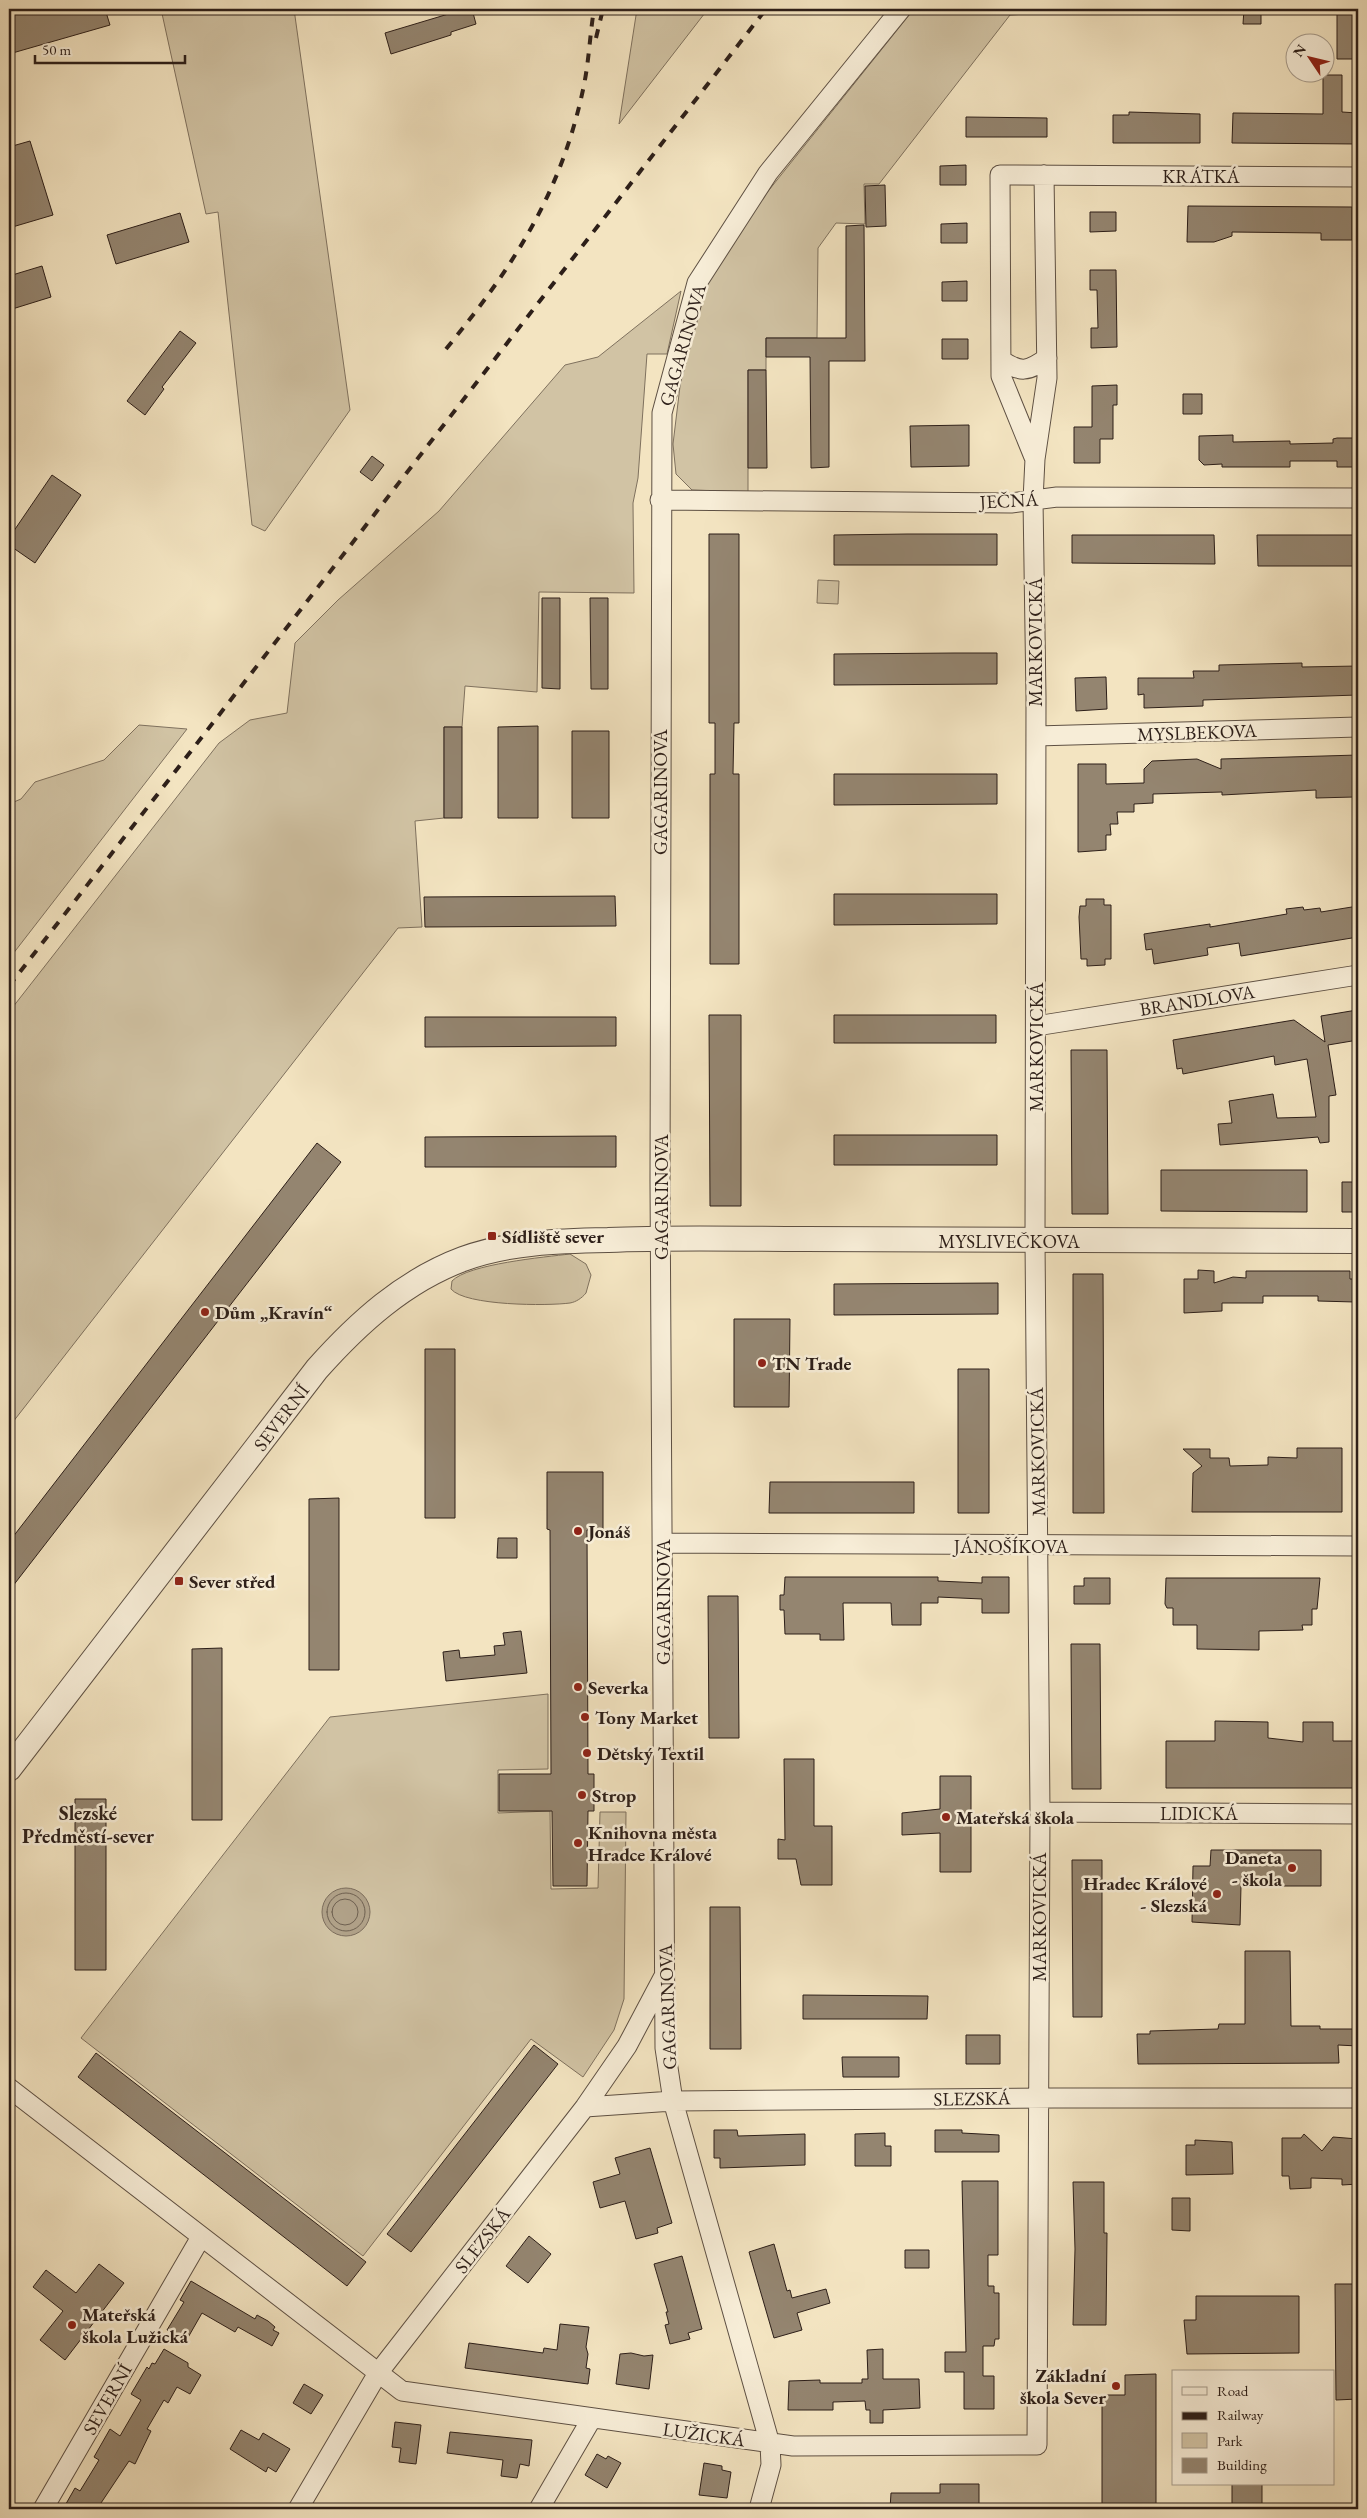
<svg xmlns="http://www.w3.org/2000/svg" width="1367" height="2518" font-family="'EB Garamond',serif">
	<rect width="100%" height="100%" fill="#f3e4c1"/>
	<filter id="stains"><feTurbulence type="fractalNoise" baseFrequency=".004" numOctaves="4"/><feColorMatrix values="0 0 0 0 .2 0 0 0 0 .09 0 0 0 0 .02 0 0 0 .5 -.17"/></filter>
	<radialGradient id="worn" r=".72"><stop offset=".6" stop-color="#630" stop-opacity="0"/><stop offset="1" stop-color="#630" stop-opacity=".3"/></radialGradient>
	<path fill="#d1c3a4" stroke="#7f715e" d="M161 9H294L350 410 265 531 252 525 218 212 206 214Z
		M637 9H708L619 124Z
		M914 9H1045V13L1010 15 879 184H864L865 224 836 223 818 248 817 338H766V370H748V492L692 490 676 474 673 444 681 378 706 286 761 200Z
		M681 291 667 354H647L638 478 633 503 634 593 539 592 537 692 465 686 462 727H444V818L415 821 422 927 398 928 9 1427V1012L219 743 250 720 287 713 295 643 338 600 439 511 565 365 598 357Z
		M818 580 839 581 838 604 817 603Z
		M139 725 187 729 9 959V804L21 799 35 782 104 760Z
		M570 1254 586 1264 591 1275 586 1293C582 1298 576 1302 570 1303 548 1306 465 1306 451 1289L452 1281C468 1264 545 1257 570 1254Z
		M548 1694V1769L498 1770V1813L550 1811 551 1889 598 1888 600 1812H626L624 1999 614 2030 583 2077 531 2039 363 2256 81 2038 330 1717Z"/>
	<path fill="#b0a188" stroke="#7c6d5c" d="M322 1912a24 24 0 1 1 48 0a24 24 0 1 1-48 0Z"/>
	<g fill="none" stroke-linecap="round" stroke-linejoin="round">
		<path stroke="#6e6050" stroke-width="1" d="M327 1912a19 19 0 1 1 38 0a19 19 0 1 1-38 0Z
			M332 1912a13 13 0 1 1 26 0a13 13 0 1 1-26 0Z"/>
	</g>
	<path fill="#948570" stroke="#2d1f19" d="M9 9H105L110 25 9 54Z
		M465 9H472L476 24 451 32V35L391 54 385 33Z
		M1244 9H1261V24H1243Z
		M1337 9H1358V59H1337Z
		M1323 75H1342V112L1358 113V144L1232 143 1233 113 1323 114Z
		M1129 112 1200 114V143H1113V115H1129Z
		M966 117 1047 118V137H966Z
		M30 141 53 215 9 228V147Z
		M966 165V185H940V166Z
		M885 185 886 226 866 227 865 186Z
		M1188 206 1352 207V240H1321V233L1232 232V236L1214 242H1187Z
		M1090 212H1116V231L1090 232Z
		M180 213 189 242 116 264 107 235Z
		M967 223V243H941V224Z
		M864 225 865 361H829V467L811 468 810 357H766V338H846V226Z
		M42 266 51 297 9 310V276Z
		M1090 270H1116L1117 347 1091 348V328H1098L1097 290H1090Z
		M967 281V301H942V282Z
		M180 331 196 343 162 387 164 389 145 415 127 401Z
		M942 339H968V359H942Z
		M748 370H766L767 468H748Z
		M1117 385V405H1113V439H1100V463H1074V427H1092V386Z
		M1183 394H1202V414H1183Z
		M969 425V466L911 467 910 426Z
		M1233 435V442L1290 441V444L1333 443V439L1337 438H1358V467H1337V461H1290V467H1222V464L1204 465 1199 460V436Z
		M372 456 384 465 372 481 360 472Z
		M52 475 81 495 35 563 9 545V538Z
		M709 534H739V723H734L733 774H739V964H710V774H715V723H709Z
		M907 534H997V565H834V535Z
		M1072 535H1214L1215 564 1072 563Z
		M1257 535H1358V566H1258Z
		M542 598H560V689L542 688Z
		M590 598H608V689H591Z
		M954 653H997V684L834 685V654Z
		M1302 663V667L1358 666V695L1203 700V706L1144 708V694L1138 695V678H1194L1193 671H1219V665Z
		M1106 677 1107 709 1076 711 1075 678Z
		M538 726V818H498V727Z
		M444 727H462V818H444Z
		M572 731H609V818H572Z
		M1358 755V789H1354V797L1316 798V790L1222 795V792L1153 794V803L1134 804V812H1117L1118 824H1110L1111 835H1106V850L1078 852V764H1106V784L1144 783V769L1152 761 1197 759 1221 769V759Z
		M834 774H997V804L834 805Z
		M834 894H997V924L834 925Z
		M615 896 616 926 425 927 424 897Z
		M1086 899H1104V905H1111V959H1105V965L1087 966V959H1081L1079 917 1080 906H1086Z
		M1358 906V937L1241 956 1239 943 1207 948 1208 955 1154 964 1152 949 1146 950 1144 934 1210 924V927L1287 914 1286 909 1303 907 1304 910 1320 908 1321 912Z
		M1357 1010 1358 1040 1328 1045 1336 1095 1329 1096V1142L1320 1143 1318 1137 1220 1145 1218 1124 1232 1123 1229 1101 1273 1094 1277 1118 1316 1117 1307 1059 1275 1065 1274 1056 1183 1074 1182 1068 1177 1069 1173 1040 1294 1020 1325 1042 1321 1016Z
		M709 1015H741V1206H710Z
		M834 1015H996V1043H834Z
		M425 1017H616V1046L425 1047Z
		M1071 1050H1107L1108 1214H1072Z
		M834 1135H997V1165H834Z
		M616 1136V1167H425V1137Z
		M317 1143 341 1162 9 1591V1542Z
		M1161 1170H1307V1212L1161 1211Z
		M1342 1182H1358V1212H1342Z
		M1198 1270 1214 1271V1283L1233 1277 1246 1278V1271H1350V1279H1355V1302L1318 1301V1296H1263V1303H1222V1311L1184 1313V1279H1198Z
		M1073 1274H1103L1104 1513H1073Z
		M998 1283V1314L834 1315V1284Z
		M734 1319H790L789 1407H734Z
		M425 1349H455V1518H425Z
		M958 1369H989V1513H958Z
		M1297 1448H1342V1512H1192L1193 1473 1202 1466 1183 1449H1210V1458H1229L1230 1466 1268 1465V1457L1297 1458Z
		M547 1472H603V1530H587L588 1774H594V1811H588L587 1886H553L552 1811H499V1774H551L550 1530 547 1529Z
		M770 1482H914V1513H769Z
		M339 1498V1670H309V1499Z
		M498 1538H517V1558H497Z
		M785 1577H938V1581L982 1583V1577H1009V1613H982V1599L938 1597V1603H921V1625H892L891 1603H843L844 1640H820V1634H785L784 1610H780V1595H784Z
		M1084 1578H1110V1604H1074V1586H1084Z
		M1166 1578H1320L1317 1609H1312V1625H1302L1303 1630 1259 1631V1650L1197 1649V1625H1173V1608H1167L1165 1604Z
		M708 1596H738L739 1738H709Z
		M521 1631 527 1673 446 1681 443 1652 459 1650 460 1658 495 1655 494 1646 505 1645 503 1633Z
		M1071 1644H1100L1101 1789H1072Z
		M222 1648V1820H192V1649Z
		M1215 1721 1268 1722V1738L1303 1742V1722H1333V1741H1358V1788H1166V1741H1215Z
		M784 1759H814V1826H832V1885H801L796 1859H778V1839L785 1840Z
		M940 1776H971V1872H940V1833L902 1835V1813L940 1809Z
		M75 1799H106V1970H75Z
		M1211 1850H1321V1886H1241L1240 1925 1192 1922 1193 1866H1210Z
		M1072 1860H1102V2017H1073Z
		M710 1907H740L741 2049H710Z
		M1245 1951H1290L1291 2026H1320V2029H1358V2046L1338 2045 1339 2063 1138 2064 1137 2034H1150V2031L1218 2029 1219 2024H1245Z
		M803 1995 928 1996 927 2019H803Z
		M966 2035H1000V2064H966Z
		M534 2045 558 2064 411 2252 387 2234Z
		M96 2053 366 2262 347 2286 78 2077Z
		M842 2057H899V2077H843Z
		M714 2130H737L738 2136 805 2134V2165L720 2168V2158H714Z
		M935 2130H962V2133L999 2135V2152H935Z
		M885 2133V2146H891V2166H855V2134Z
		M1304 2134 1322 2151 1333 2137 1358 2139V2184L1342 2185V2179L1311 2178V2188L1290 2189 1289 2176H1282V2138H1301Z
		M1195 2140 1232 2142 1233 2174 1186 2175V2145H1195Z
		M650 2148 672 2223 657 2228 658 2233 636 2239 625 2201 600 2208 593 2182 620 2174 615 2158Z
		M962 2181H998V2255H988V2286H994V2293H999V2339H995L994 2346H983V2376H994V2409H964V2372H945V2352H966Z
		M1073 2182H1104V2233H1107L1106 2325H1073L1075 2249Z
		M1172 2198H1190V2231L1172 2230Z
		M529 2236 551 2254 528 2283 506 2266Z
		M774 2244 787 2291 790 2290 792 2298 826 2289 830 2303 797 2313 802 2330 774 2338 749 2252Z
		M905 2250H929V2268H905Z
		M682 2256 702 2329 688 2333 690 2339 670 2344 665 2325 669 2324 666 2312H668L654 2264Z
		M99 2264 124 2283 65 2360 40 2340 63 2311 33 2287 46 2270 76 2293Z
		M191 2281 255 2319 257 2315 268 2321 275 2327 273 2330 279 2333 272 2346 238 2327 235 2332 202 2313 186 2341 167 2330 184 2302 180 2300Z
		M1335 2284H1358V2399L1336 2400Z
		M1196 2296H1299V2353L1187 2354 1184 2320H1196Z
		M560 2324 589 2327 586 2347 588 2354 586 2368 590 2369 588 2384 465 2368 469 2343 543 2353 544 2348 557 2350Z
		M164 2349 188 2363V2367L201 2375 190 2394 177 2387 168 2403 164 2400 147 2429 151 2431 135 2464 129 2461 97 2509H63L75 2488 80 2491 99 2460 94 2457 110 2429 120 2436 141 2400 131 2394 147 2367 149 2369 152 2363 155 2364Z
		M883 2349V2379H919L920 2408 883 2410V2423H870V2410H866L865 2401 833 2402V2410H788L789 2381 820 2380V2383H862V2379H868L867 2350Z
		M631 2353 644 2356 653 2355 649 2389 616 2384 620 2354Z
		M1156 2374V2509H1102V2395H1125V2375Z
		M304 2384 323 2395 311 2414 293 2403Z
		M395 2422 421 2425 416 2464 399 2462 401 2448 392 2447Z
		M241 2430 259 2440 263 2433 290 2449 276 2472 268 2467 266 2472 230 2449Z
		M450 2432 532 2440 529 2466 520 2464 517 2478 501 2476 503 2460 447 2453Z
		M597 2454 606 2459 608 2456 621 2463 607 2488 585 2475Z
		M704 2463 722 2466V2470L731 2472 727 2498 699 2495Z
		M940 2484H979V2509H890L891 2493H940Z
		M1232 2484H1262V2509H1232Z"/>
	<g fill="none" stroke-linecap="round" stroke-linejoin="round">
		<defs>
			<path id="minor" d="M1001 360C1021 373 1027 372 1047 358
				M1034 457 1001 376 1000 175 1358 177
				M660 500 1011 503 1057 497 1358 498
				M1036 736 1358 727
				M1036 1026 1358 975
				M663 1543 1358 1546
				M1040 1812 1358 1814
				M9 2088 402 2391 793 2446 1037 2445 1040 1812 1035 1241 1036 697 1033 500 1035 459 1047 378 1044 175
				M585 2107 673 2101 1054 2098H1358
				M43 2509 201 2237
				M298 2509 378 2373 585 2107 627 2046 663 1978
				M539 2509 592 2418
				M759 2509 771 2465 770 2444 673 2101 665 2048 660 1181 662 413 697 283 768 173 901 9"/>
			<path id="tertiary" d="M9 1769 317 1369C358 1323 404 1281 463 1259 509 1242 559 1241 608 1240 673 1237 738 1239 804 1239 988 1241 1173 1241 1358 1241"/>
		</defs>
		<use href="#minor" stroke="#5e5043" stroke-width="21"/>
		<use href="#tertiary" stroke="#5e5043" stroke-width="26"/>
		<use href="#minor" stroke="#f7edd7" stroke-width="19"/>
		<use href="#tertiary" stroke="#f7edd7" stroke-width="24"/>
		<path stroke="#2d1f19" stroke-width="4" stroke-dasharray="9 9" stroke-linecap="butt" d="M596 38 603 9
			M446 349C514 266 562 192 584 85 589 60 590 34 594 9
			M9 986 766 9"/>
	</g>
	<g fill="#8f2418" stroke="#f7edd7" stroke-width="2">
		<rect x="487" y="1231" width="10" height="10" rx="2.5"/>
		<circle cx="205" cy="1312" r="5"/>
		<circle cx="762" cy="1363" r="5"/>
		<circle cx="578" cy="1531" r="5"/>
		<rect x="174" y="1576" width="10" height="10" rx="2.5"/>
		<circle cx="578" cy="1687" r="5"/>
		<circle cx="585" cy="1717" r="5"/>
		<circle cx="587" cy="1753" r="5"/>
		<circle cx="582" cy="1795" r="5"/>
		<circle cx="946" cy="1817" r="5"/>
		<circle cx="578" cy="1843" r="5"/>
		<circle cx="1292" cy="1868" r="5"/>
		<circle cx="1217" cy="1894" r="5"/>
		<circle cx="72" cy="2325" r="5"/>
		<circle cx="1116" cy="2386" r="5"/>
	</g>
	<g text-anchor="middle" stroke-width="5" stroke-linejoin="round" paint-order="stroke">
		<g font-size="19" fill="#2d1f19" stroke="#f7edd7">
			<text x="1201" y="183">KRÁTKÁ</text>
			<text transform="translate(682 345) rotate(-74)" y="7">GAGARINOVA</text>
			<text transform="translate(1009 500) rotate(-3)" y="7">JEČNÁ</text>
			<text transform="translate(1035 642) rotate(-90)" y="7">MARKOVICKÁ</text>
			<text transform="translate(1197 732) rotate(-2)" y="7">MYSLBEKOVA</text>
			<text transform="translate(660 792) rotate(-90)" y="7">GAGARINOVA</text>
			<text transform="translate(1197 1000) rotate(-9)" y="7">BRANDLOVA</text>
			<text transform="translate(1036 1047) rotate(-90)" y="7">MARKOVICKÁ</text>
			<text transform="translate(661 1197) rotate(-90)" y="7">GAGARINOVA</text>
			<text x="1009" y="1248">MYSLIVEČKOVA</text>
			<text transform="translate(281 1417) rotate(-53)" y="7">SEVERNÍ</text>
			<text transform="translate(1037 1452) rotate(-91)" y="7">MARKOVICKÁ</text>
			<text x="1011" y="1553">JÁNOŠÍKOVA</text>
			<text transform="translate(663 1602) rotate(-90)" y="7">GAGARINOVA</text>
			<text x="1199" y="1820">LIDICKÁ</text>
			<text transform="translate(1039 1917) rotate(-90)" y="7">MARKOVICKÁ</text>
			<text transform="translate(667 2007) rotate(-92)" y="7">GAGARINOVA</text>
			<text transform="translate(972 2098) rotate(-1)" y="7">SLEZSKÁ</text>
			<text transform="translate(482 2240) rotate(-52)" y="7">SLEZSKÁ</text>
			<text transform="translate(107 2399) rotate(-60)" y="7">SEVERNÍ</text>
			<text transform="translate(704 2434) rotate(8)" y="7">LUŽICKÁ</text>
		</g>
		<g font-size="19" font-weight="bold" fill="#2d1f19" stroke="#f7edd7" text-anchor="start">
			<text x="502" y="1243">Sídliště sever</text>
			<text x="215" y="1319">Dům „Kravín“</text>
			<text x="772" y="1370">TN Trade</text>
			<text x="588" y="1538">Jonáš</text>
			<text x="189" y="1588">Sever střed</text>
			<text x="588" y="1694">Severka</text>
			<text x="595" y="1724">Tony Market</text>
			<text x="597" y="1760">Dětský Textil</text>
			<text x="592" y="1802">Strop</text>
			<text x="956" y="1824">Mateřská škola</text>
			<text x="588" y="1839">Knihovna města<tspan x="588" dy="22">Hradce Králové</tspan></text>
			<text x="1282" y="1864" text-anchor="end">Daneta<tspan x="1282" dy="22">- škola</tspan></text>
			<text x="1207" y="1890" text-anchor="end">Hradec Králové<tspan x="1207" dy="22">- Slezská</tspan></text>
			<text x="82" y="2321">Mateřská<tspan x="82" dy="22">škola Lužická</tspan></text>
			<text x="1106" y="2382" text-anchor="end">Základní<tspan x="1106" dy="22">škola Sever</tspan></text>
		</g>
		<g font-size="20" font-weight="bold" fill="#2d1f19" stroke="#f7edd7">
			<text x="88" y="1820">Slezské<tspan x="88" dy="23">Předměstí-sever</tspan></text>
		</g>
	</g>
	<rect width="1367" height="2518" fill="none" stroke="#f3e4c1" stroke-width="30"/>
	<rect x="10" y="10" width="1347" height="2498" fill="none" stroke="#2d1f19" stroke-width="2.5"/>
	<rect x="15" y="15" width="1337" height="2488" fill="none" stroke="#2d1f19"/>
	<rect x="1172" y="2370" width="162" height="115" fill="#f7edd7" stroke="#a69b8b"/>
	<rect x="1182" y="2387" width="25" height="8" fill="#f7edd7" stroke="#a69b8b"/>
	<text x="1217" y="2396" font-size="15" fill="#2d1f19">Road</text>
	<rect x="1182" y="2412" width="25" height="8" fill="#2d1f19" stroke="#a69b8b"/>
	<text x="1217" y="2420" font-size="15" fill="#2d1f19">Railway</text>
	<rect x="1182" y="2433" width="25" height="15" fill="#d1c3a4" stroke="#a69b8b"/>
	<text x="1217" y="2446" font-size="15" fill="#2d1f19">Park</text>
	<rect x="1182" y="2458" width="25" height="15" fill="#948570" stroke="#a69b8b"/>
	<text x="1217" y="2470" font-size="15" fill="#2d1f19">Building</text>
	<g transform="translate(1310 58) rotate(305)"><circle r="24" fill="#f7edd7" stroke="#a69b8b"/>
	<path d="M0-4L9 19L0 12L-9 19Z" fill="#8f2418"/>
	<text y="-8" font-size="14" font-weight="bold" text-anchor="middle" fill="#2d1f19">N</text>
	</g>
	<path d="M35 55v8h150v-8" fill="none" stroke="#2d1f19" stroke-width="2.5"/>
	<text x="42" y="55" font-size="15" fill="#2d1f19" stroke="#f7edd7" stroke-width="4" paint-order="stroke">50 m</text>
	<rect width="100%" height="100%" filter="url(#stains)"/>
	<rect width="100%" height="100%" fill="url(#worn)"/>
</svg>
